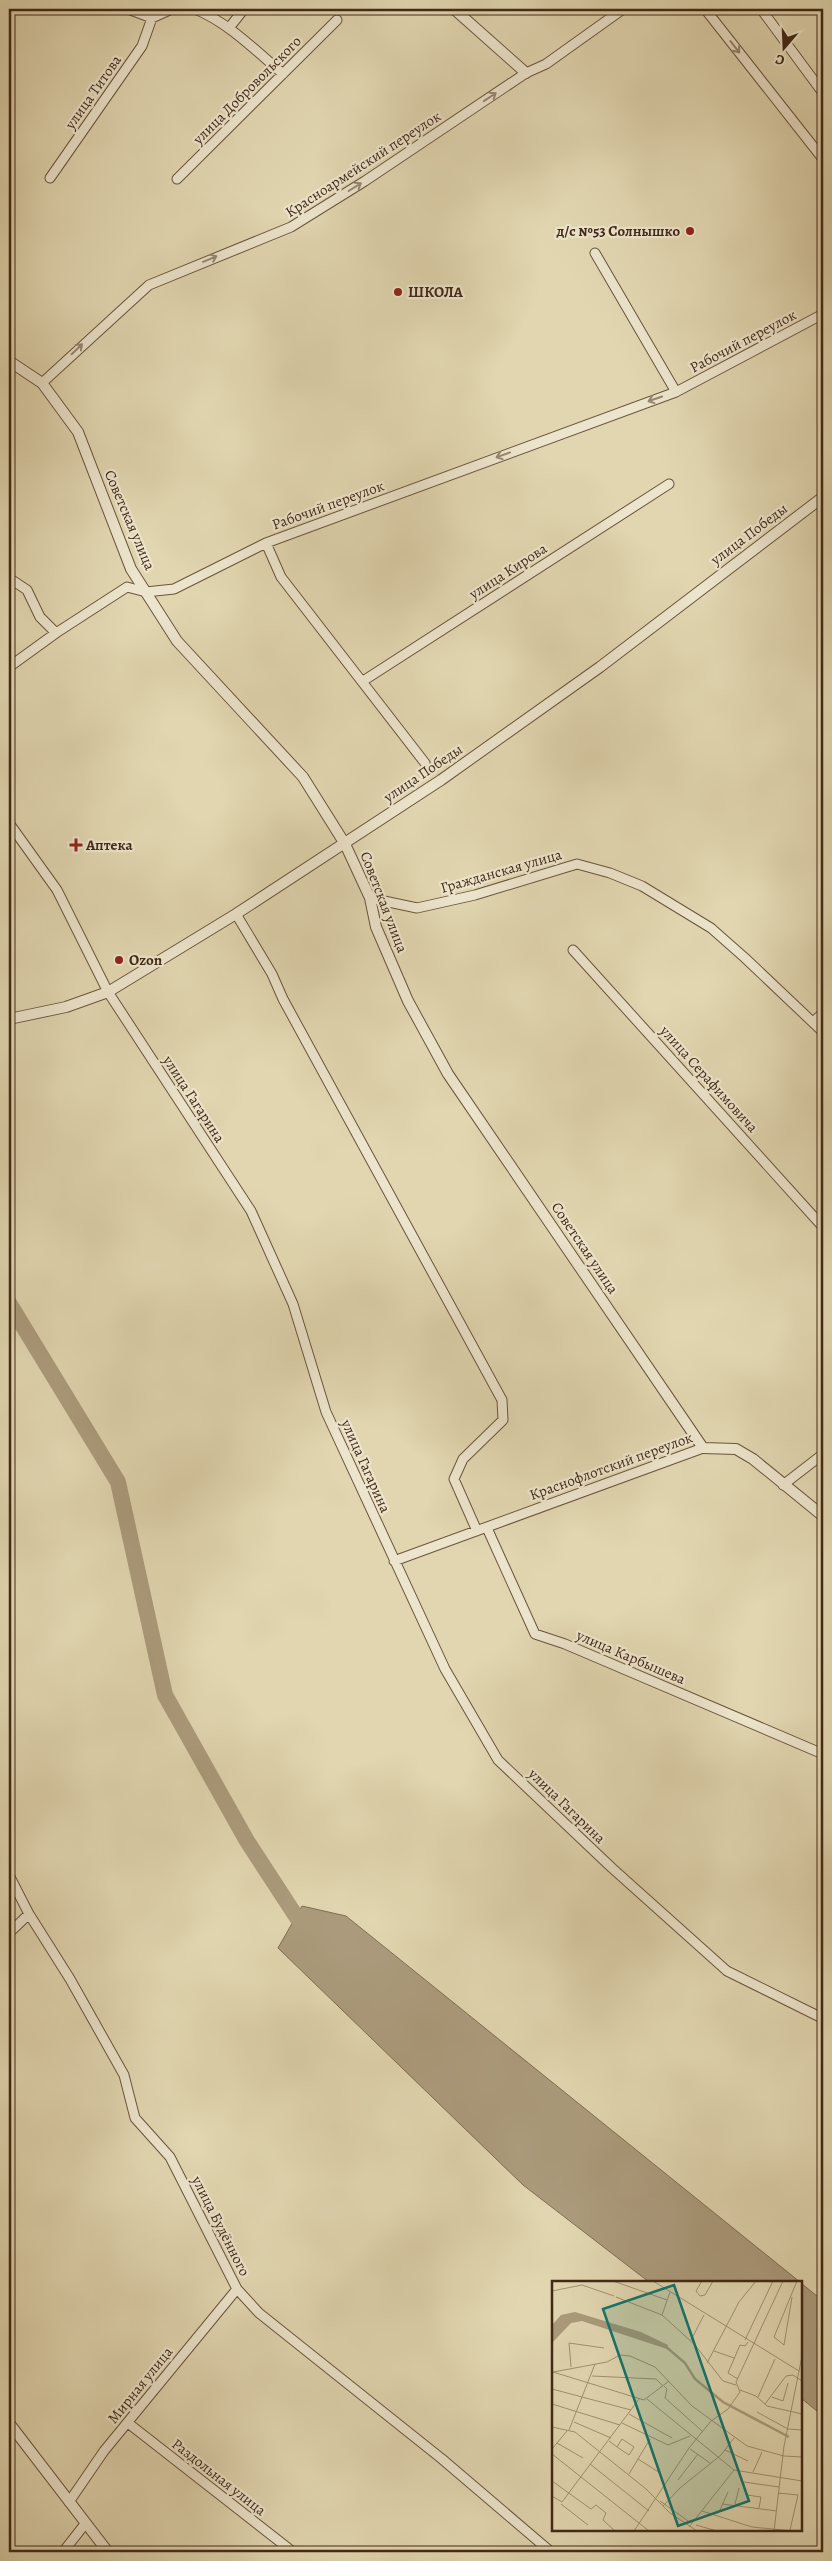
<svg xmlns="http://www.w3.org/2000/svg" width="832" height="2561" font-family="Alegreya,serif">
	<rect width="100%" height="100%" fill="#e1d6b0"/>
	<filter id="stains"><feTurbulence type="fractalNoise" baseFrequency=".004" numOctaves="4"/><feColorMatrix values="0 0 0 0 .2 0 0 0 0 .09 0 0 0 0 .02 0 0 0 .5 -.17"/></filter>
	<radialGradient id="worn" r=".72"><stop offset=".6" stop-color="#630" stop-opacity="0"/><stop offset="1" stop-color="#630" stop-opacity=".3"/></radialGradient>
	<path fill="#ab9b7c" stroke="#816d53" d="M302 1906 346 1916 800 2282H649L523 2185 278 1948Z
		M801 2283 823 2301V2416L801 2398Z"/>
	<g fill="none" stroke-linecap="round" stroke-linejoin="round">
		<path stroke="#ab9b7c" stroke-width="16" d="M9 1303 118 1482 165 1695 247 1841 307 1933"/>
		<defs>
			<path id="minor" d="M128 9 152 18 172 9
				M195 9C229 23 255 50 283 74
				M705 9 823 159
				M761 9 823 93
				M229 28 244 9
				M50 178 142 46 152 18
				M177 179 337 20
				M595 253 676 392
				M42 383 149 285 291 227 365 181 526 73 546 64 623 9
				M266 543 281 577 425 763
				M9 578 27 590 40 617 56 633
				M9 667 56 633 127 587 146 592 174 589 266 543 676 392 823 314
				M363 681 669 484
				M9 823 57 890 108 992 251 1211 293 1304 326 1412 445 1669 498 1760 612 1868 727 1971 820 2017H823
				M370 898 417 908 475 895 577 864 610 873 642 886 711 928 745 958 823 1032
				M236 914 272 974 283 999 502 1400 503 1420 463 1459 454 1479 477 1531
				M573 950 823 1227
				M813 1022 823 1013
				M783 1485 823 1454
				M487 1528 535 1634 565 1644 823 1754
				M394 1561 703 1448
				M9 1875 29 1914 70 1979 124 2075 135 2118 170 2157 237 2289 259 2313 442 2459 551 2552
				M9 1933 29 1914
				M128 2423 293 2552
				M69 2502 104 2451 237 2289
				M63 2552 85 2524"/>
			<path id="tertiary" d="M454 9 526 73
				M9 361 42 383 78 432 131 569 177 641 303 777 345 844 370 898 376 927 408 1001 448 1074 703 1448 736 1449 753 1459 823 1516
				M9 1019 66 1007 108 992 236 914 441 780 600 667 823 497
				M9 2423 108 2552"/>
		</defs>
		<use href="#minor" stroke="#6a543c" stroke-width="11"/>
		<use href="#tertiary" stroke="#6a543c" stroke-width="12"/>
		<use href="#minor" stroke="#ece4cc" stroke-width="9"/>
		<use href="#tertiary" stroke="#ece4cc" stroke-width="10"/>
	</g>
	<defs><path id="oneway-shaft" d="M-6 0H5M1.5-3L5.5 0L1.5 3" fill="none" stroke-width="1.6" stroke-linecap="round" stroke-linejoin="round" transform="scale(1.25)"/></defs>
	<g stroke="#978671">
		<use href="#oneway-shaft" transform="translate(735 47) rotate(52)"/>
		<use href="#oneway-shaft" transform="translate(490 97) rotate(-34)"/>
		<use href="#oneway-shaft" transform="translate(355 187) rotate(-32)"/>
		<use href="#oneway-shaft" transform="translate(210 259) rotate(-23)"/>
		<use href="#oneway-shaft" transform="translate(77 349) rotate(-44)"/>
		<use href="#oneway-shaft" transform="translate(655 399) rotate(161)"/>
		<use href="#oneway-shaft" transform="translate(503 455) rotate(160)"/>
	</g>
	<g fill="#8f2418" stroke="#ece4cc" stroke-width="2">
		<circle cx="690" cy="231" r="5"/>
		<circle cx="398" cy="292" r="5"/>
		<path d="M73.5 837.5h5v5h5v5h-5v5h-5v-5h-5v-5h5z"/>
		<circle cx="119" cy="960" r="5"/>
	</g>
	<g text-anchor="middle" stroke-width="4.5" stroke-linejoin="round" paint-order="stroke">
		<g font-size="15" fill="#422916" stroke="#ece4cc">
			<text transform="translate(247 90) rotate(-45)" y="5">улица Добровольского</text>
			<text transform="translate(93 92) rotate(-55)" y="5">улица Титова</text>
			<text transform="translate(363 164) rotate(-33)" y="5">Красноармейский переулок</text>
			<text transform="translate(743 341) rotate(-28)" y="5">Рабочий переулок</text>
			<text transform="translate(328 505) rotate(-20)" y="5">Рабочий переулок</text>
			<text transform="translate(130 520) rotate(67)" y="5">Советская улица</text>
			<text transform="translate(749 534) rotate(-37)" y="5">улица Победы</text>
			<text transform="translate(508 571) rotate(-33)" y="5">улица Кирова</text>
			<text transform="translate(423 773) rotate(-34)" y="5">улица Победы</text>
			<text transform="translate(501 871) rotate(-16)" y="5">Гражданская улица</text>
			<text transform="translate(384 902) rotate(69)" y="5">Советская улица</text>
			<text transform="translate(709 1079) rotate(48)" y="5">улица Серафимовича</text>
			<text transform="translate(194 1099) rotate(57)" y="5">улица Гагарина</text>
			<text transform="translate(585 1248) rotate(56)" y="5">Советская улица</text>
			<text transform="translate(366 1466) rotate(66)" y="5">улица Гагарина</text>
			<text transform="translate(611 1466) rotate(-20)" y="5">Краснофлотский переулок</text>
			<text transform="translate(631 1657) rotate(23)" y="5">улица Карбышева</text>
			<text transform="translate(567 1806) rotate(44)" y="5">улица Гагарина</text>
			<text transform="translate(221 2226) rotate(63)" y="5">улица Будённого</text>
			<text transform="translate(140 2385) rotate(-51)" y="5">Мирная улица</text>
			<text transform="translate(219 2477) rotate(38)" y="5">Раздольная улица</text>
		</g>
		<g font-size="15" font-weight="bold" fill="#422916" stroke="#ece4cc" text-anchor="start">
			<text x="680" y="236" text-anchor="end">д/с №53 Солнышко</text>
			<text x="408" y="297">ШКОЛА</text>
			<text x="86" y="850">Аптека</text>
			<text x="129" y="965">Ozon</text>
		</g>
	</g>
	<g transform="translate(552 2281)">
		<rect width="250" height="250" fill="#e1d6b0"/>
		<path d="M23 31 89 51 116 64 115 68 30 40 19 42 1 61 0 44 9 34Z" fill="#ab9b7c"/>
		<path fill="none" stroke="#ab9b7c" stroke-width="2.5" d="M113 65 133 82 143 98 171 121 237 156"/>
		<path fill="none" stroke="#a19172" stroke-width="1" d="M61 0 115 19M101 0 247 90M150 0 144 10 148 15 153 14 161 0M0 10 30 4 62 15M64 16 110 34 143 64 171 100 184 104M240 16 232 64 222 56 245 0M110 34 118 11M139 59 152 34M193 59 221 0M162 70 182 77M155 82 187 21 204 0M19 86 17 62 52 67M1 91 55 81 68 74 78 75 103 86 140 125 195 165 232 175 250 176M1 91 92 119 117 100M40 95 104 98 111 105M186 98 176 92 188 64 193 65 196 61M112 105 115 108 113 117 150 150M0 108 79 129M188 109 204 115 215 125 250 133M206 116 223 78M220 116 231 120 236 102M95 118 182 189 250 200M0 123 68 144M213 123 234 95 241 94 250 100M205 131 236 148 250 149M77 133 120 157M22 141 59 157M70 142 116 164 138 155M0 146 23 151 94 208 118 232 145 250M17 149 43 83M57 160 65 166 77 174 82 166 70 158 65 166M5 162 31 177M0 168 15 150M138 168 158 182M173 169 196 180M0 173 97 250M86 178 108 192M38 183 97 230M201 191 210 171M77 193 98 158M126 199 146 173M0 200 39 228 44 224 54 232 51 239 63 250M192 201 227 206M226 212 246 214 238 249M195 214 209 216 207 227M0 215 10 221 87 118M108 220 139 242M9 223 36 244M170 223 225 230M183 223 187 207M111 225 128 207 169 174 182 157M168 229 176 211M150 230 200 246 241 250M144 244 165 250M137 246 182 189M82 250 137 167 159 140 176 128 188 111 184 101 231 0M222 250 232 165 250 75"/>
		<path fill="#0f766e" fill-opacity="0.15" stroke="#0f766e" stroke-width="2.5" d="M122 4 197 220 126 245 51 28Z"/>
		<rect width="250" height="250" fill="none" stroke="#422916" stroke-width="2.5"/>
	</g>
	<rect width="832" height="2561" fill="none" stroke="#e1d6b0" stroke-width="30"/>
	<rect x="10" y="10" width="812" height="2541" fill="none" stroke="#422916" stroke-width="2.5"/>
	<rect x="15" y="15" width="802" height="2531" fill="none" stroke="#422916"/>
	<g transform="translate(784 48) rotate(199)" stroke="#ece4cc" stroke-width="4" paint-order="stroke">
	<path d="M0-4L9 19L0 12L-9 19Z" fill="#422916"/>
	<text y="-8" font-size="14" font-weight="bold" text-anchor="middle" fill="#422916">С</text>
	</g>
	<rect width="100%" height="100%" filter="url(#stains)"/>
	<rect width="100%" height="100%" fill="url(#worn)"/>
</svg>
